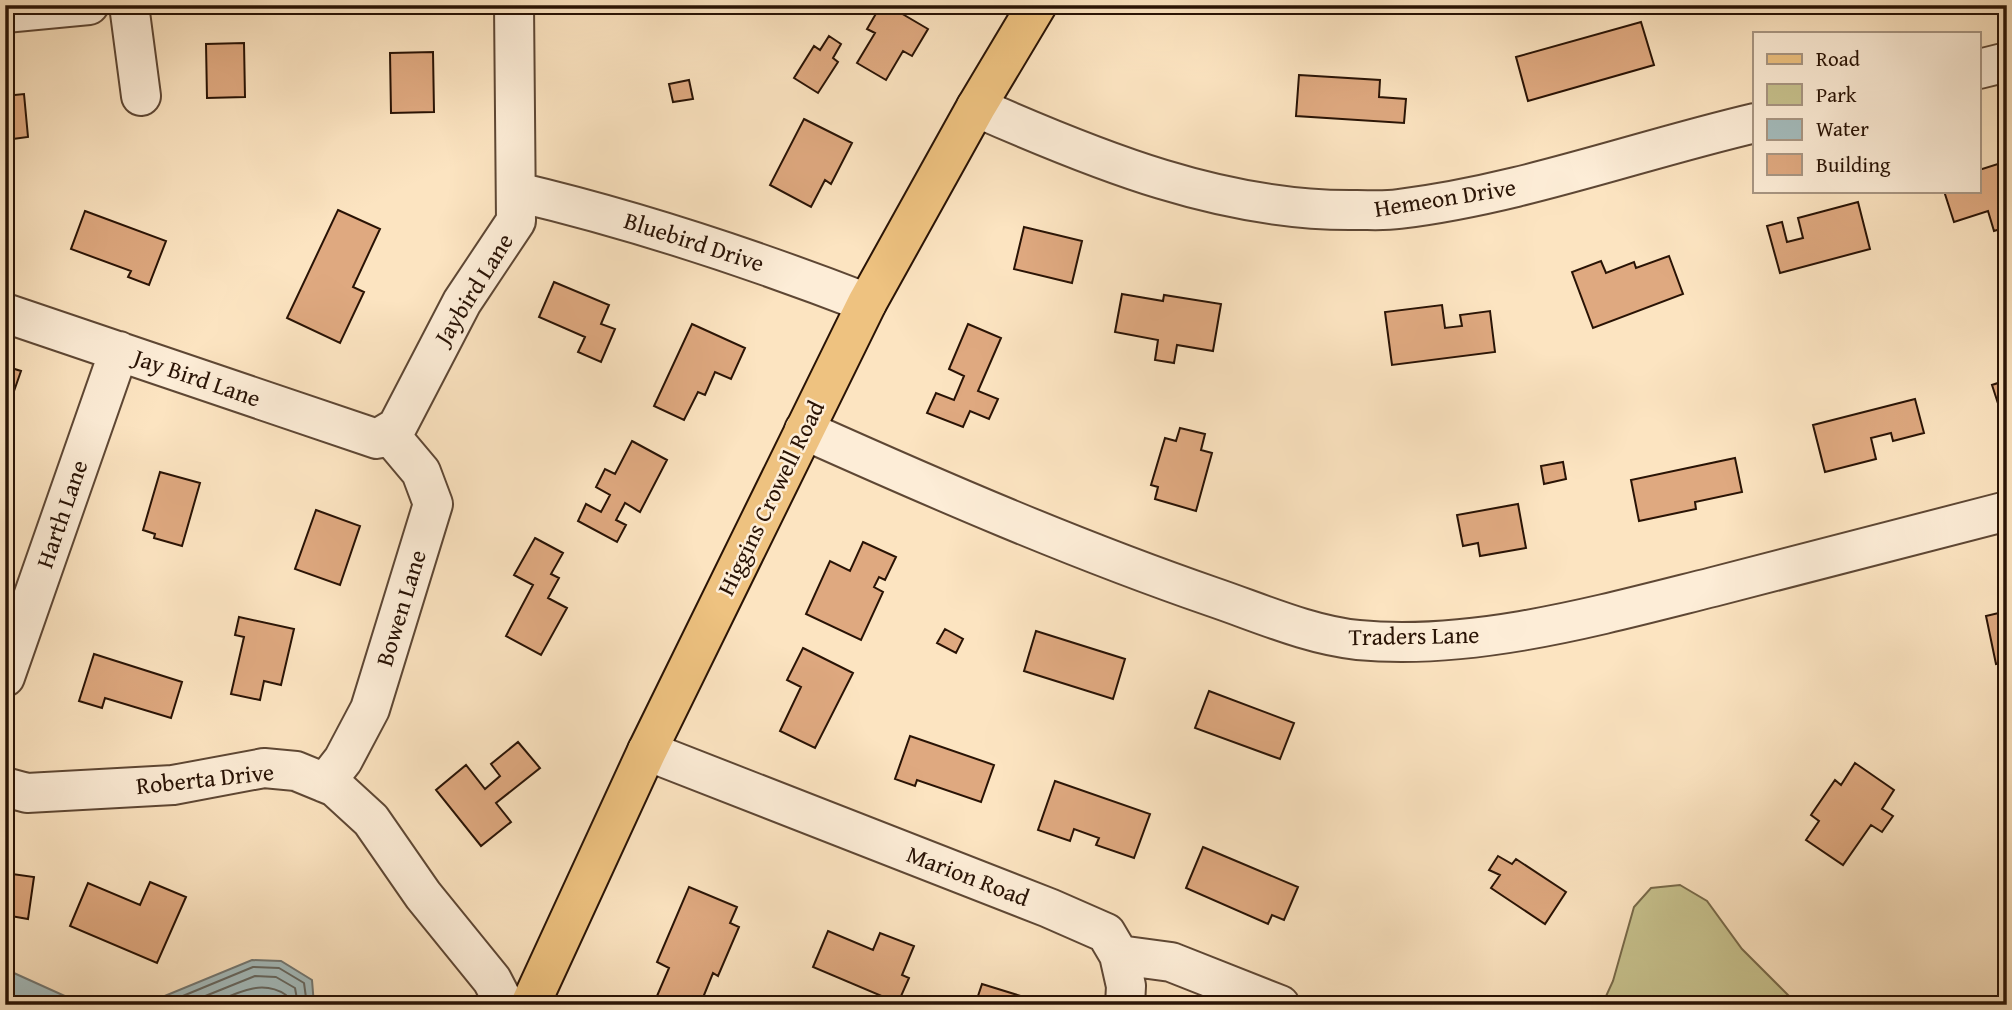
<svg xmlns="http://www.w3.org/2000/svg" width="2012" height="1010" font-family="'Gentium Book Plus',serif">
	<rect width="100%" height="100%" fill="#fce4c1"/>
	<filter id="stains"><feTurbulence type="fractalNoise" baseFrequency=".00286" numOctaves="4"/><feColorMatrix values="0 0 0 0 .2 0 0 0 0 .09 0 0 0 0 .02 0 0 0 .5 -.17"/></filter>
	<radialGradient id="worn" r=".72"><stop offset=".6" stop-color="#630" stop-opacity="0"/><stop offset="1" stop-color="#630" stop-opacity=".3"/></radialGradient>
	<path fill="#c7c28e" stroke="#786a4a" stroke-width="2" d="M1680 885 1707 901 1742 949 1791 998 1793 1005H1602L1613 981 1634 907 1651 888Z"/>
	<path fill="#a4bcbd" stroke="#737873" stroke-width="2" d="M252 960 281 961 312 980 314 1005H124L155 1000Z
		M5 969 78 1002 113 1005H5Z"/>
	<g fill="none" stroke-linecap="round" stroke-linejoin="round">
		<path stroke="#666861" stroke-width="2" d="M161 1005 253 967 279 968 304 983 307 1005
			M183 1005 255 976 276 977 295 988 298 1005
			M209 1005C235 994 261 978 286 995L287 1005"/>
	</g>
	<path fill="#dfa980" stroke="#291305" stroke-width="2" d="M881 5H887L928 29 912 56 903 51 886 80 857 63 875 33 867 29Z
		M1641 22 1654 65 1528 101 1516 57Z
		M829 36 841 44 833 58 838 62 818 93 794 78 814 46 820 50Z
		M244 43 245 97 207 98 206 44Z
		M433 52 434 112 391 113 390 53Z
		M1299 75 1380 80 1379 97 1406 99 1404 123 1296 116Z
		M689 80 693 99 673 102 669 84Z
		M24 94 28 137 5 140V96Z
		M804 119 852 143 831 184 825 180 811 207 770 185Z
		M2007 161V227L1994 231 1988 211 1954 222 1944 191H1979V170Z
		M1858 202 1870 249 1780 273 1767 226 1782 222 1787 242 1803 238 1798 218Z
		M338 210 380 229 353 287 364 292 340 343 287 318Z
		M85 211 166 241 149 285 128 277 131 271 71 249Z
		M1024 227 1082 241 1072 283 1014 269Z
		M1669 256 1683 294 1593 328 1572 272 1601 261 1606 273 1634 262 1636 268Z
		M554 282 609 305 601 324 615 329 601 362 578 352 585 337 539 317Z
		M1122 294 1163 301 1164 295 1221 304 1213 351 1177 345 1174 363 1155 360 1158 340 1115 332Z
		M1442 305 1445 328 1462 326 1460 315 1490 311 1495 352 1392 365 1385 312Z
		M692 324 745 348 731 379 715 372 705 395 698 392 684 420 654 406Z
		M968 324 1001 338 978 391 998 399 989 419 970 411 963 427 927 413 936 393 954 400 964 376 949 369Z
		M5 366 21 371 5 417Z
		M2007 380V425H2005L1992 385Z
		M1915 399 1924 433 1893 441 1891 433 1871 438 1876 459 1825 472 1813 425Z
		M1180 428 1205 434 1201 450 1212 453 1196 511 1155 499 1158 487 1151 485 1165 438 1176 441Z
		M632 441 667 460 640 512 625 503 616 520 626 525 617 542 578 521 586 504 601 512 610 495 596 487 605 469 615 474Z
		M1735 458 1742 492 1695 502 1696 509 1639 521 1631 480Z
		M1563 462 1566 479 1544 484 1541 466Z
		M160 472 200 483 182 546 154 538 155 534 143 530Z
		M1518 504 1526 548 1480 556 1478 543 1463 546 1457 515Z
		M316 510 360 526 340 585 295 569Z
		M535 538 563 553 551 574 559 578 548 598 567 608 541 655 506 636 533 585 514 575Z
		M863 542 896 557 885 580 879 577 874 587 883 592 861 640 806 614 830 561 850 571Z
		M2007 611V662L1996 664 1986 616Z
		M239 617 294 629 281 685 264 681 260 700 231 694 244 637 235 635Z
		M945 629 963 639 956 653 937 643Z
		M1036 631 1125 659 1113 699 1024 671Z
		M803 648 853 673 815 748 780 731 801 687 787 680Z
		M94 654 182 682 171 718 105 698 102 708 79 701Z
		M1209 691 1294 723 1280 759 1195 728Z
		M910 736 994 765 981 802 917 780 915 786 895 779Z
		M518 742 540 768 496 803 511 822 481 846 436 790 466 765 485 789 500 776 491 764Z
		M1855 763 1894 790 1882 809 1893 816 1882 832 1871 825 1843 865 1806 840 1819 821 1811 815 1835 780 1841 785Z
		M1055 781 1150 814 1134 858 1096 845 1099 838 1074 829 1070 841 1038 830Z
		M1203 847 1298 887 1284 920 1272 915 1268 924 1186 888Z
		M1498 856 1512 864 1516 859 1566 892 1545 924 1491 888 1500 875 1489 870Z
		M5 873 34 877 28 919 5 915Z
		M150 882 186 897 157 963 70 926 88 883 140 905Z
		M689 887 737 907 730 923 739 927 718 976 713 973 700 1005H678L657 996 669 968 657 962Z
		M828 931 873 950 880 933 914 946 902 975 909 978 898 1003 813 967Z
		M982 984 1050 1005H975Z"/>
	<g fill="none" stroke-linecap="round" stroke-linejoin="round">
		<defs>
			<path id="minor" d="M129 5 141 96
				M5 13 89 5
				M1979 69 2007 62
				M976 107C1096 160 1224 212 1357 210 1371 210 1385 211 1399 209 1521 194 1636 151 1755 123
				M517 192C636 220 753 259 867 303
				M5 313 377 439 397 427 462 302 516 221 514 5
				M804 430C938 490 1074 549 1213 597 1260 613 1309 635 1358 640 1474 651 1601 615 1713 587 1811 562 1909 537 2007 511
				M5 677 119 351
				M647 751 1049 908 1106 933 1119 955 1171 962 1280 1005
				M325 783 343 760 370 709 433 504 421 472 389 434
				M5 787 27 793 173 785 264 768 296 771 335 787 371 820 423 895 492 980 505 1005
				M1119 955 1126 986 1125 1005"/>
			<path id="major" d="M530 1005 647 751 867 303 976 107 1037 5"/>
		</defs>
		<use href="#minor" stroke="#5e4734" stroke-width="42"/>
		<use href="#major" stroke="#291305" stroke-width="42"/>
		<use href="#minor" stroke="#fdedd7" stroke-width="38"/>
		<use href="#major" stroke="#eec280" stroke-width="38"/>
	</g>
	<g text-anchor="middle" stroke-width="5" stroke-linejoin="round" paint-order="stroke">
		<g font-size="24" fill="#291305" stroke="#fdedd7">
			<text transform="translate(1445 198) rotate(-9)" y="8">Hemeon Drive</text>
			<text transform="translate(694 242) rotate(18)" y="8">Bluebird Drive</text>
			<text transform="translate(474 289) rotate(-58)" y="8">Jaybird Lane</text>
			<text transform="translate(197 378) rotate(19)" y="8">Jay Bird Lane</text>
			<text transform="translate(771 498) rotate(-64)" y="8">Higgins Crowell Road</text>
			<text transform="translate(62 514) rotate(-71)" y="8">Harth Lane</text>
			<text transform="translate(401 608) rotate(-73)" y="8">Bowen Lane</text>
			<text transform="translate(1414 636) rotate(-1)" y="8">Traders Lane</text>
			<text transform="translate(205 779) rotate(-6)" y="8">Roberta Drive</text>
			<text transform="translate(968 876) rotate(21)" y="8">Marion Road</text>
		</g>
	</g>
	<rect width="2012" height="1010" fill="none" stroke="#fce4c1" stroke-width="28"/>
	<rect x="7" y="7" width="1998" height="996" fill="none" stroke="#291305" stroke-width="3.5"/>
	<rect x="14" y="14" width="1984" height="982" fill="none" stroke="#291305" stroke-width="2"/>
	<rect x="1753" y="32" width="228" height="161" fill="#fdedd7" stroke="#a89683" stroke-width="2"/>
	<rect x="1767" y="54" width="35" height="10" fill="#eec280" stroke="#a89683" stroke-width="2"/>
	<text x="1816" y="66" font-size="21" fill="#291305">Road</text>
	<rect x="1767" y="84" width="35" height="21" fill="#c7c28e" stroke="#a89683" stroke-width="2"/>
	<text x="1816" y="102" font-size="21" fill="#291305">Park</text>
	<rect x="1767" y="119" width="35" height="21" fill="#a4bcbd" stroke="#a89683" stroke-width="2"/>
	<text x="1816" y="136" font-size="21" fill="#291305">Water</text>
	<rect x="1767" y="154" width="35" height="21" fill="#dfa980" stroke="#a89683" stroke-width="2"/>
	<text x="1816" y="172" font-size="21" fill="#291305">Building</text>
	<rect width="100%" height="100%" filter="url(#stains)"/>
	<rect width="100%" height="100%" fill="url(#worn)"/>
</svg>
